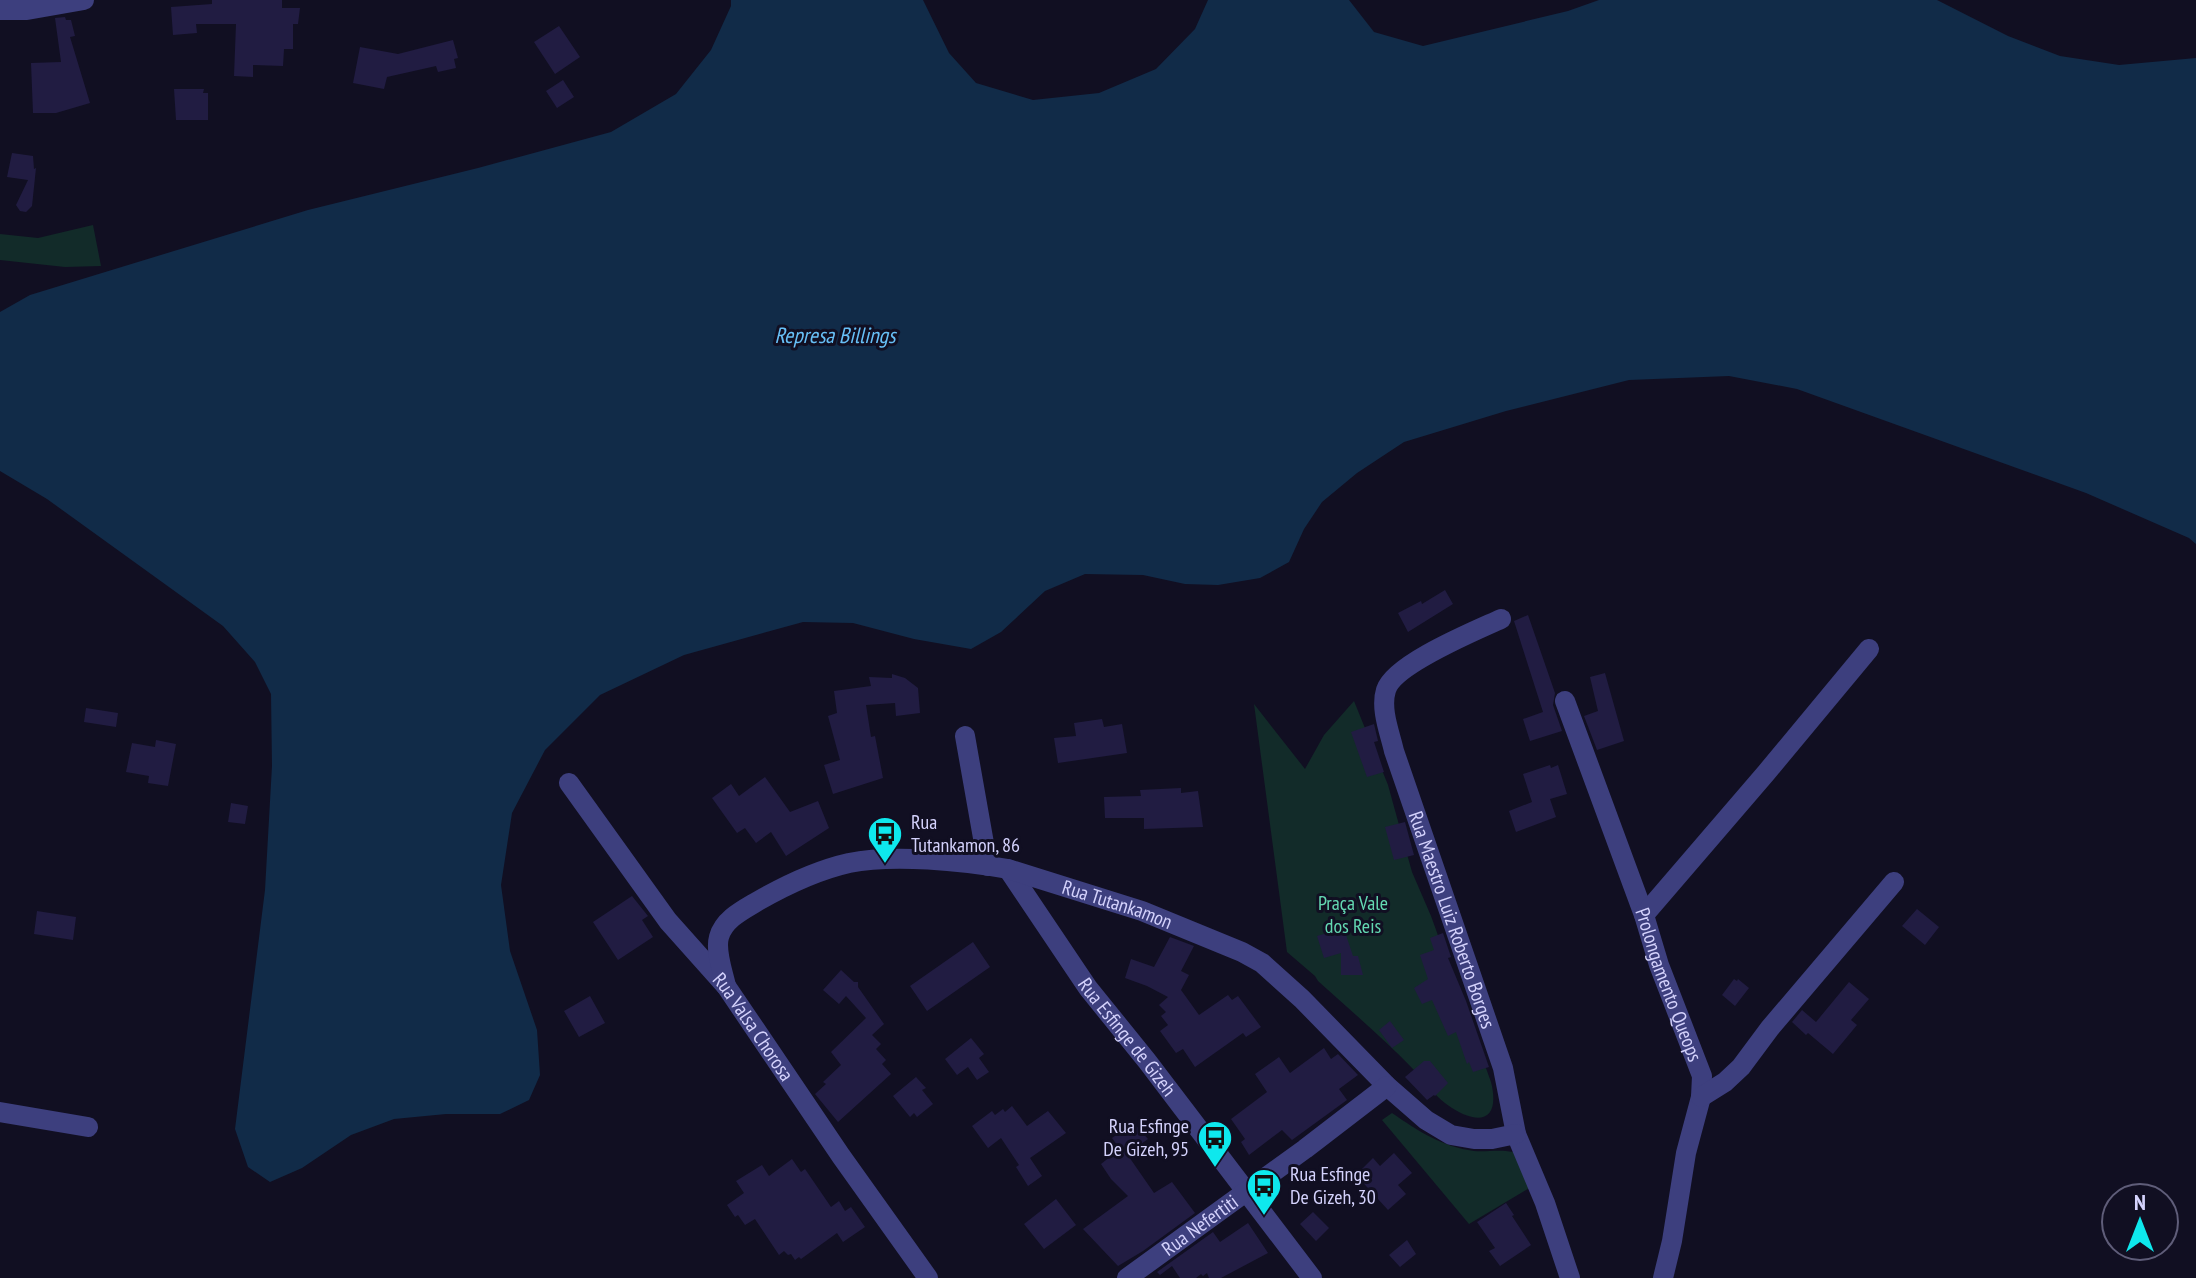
<svg xmlns="http://www.w3.org/2000/svg" width="2196" height="1278" font-family="'PT Sans Narrow',sans-serif">
	<rect width="100%" height="100%" fill="#110f22"/>
	<path fill="#122b29" d="M93 225 101 266 65 267 0 260V234L38 238Z
		M1354 701 1388 785 1412 872 1431 916 1491 1082C1500 1118 1482 1127 1452 1108 1436 1098 1426 1083 1413 1069 1383 1038 1350 1010 1318 981L1315 976 1287 952 1254 704 1305 769 1324 735Z
		M1392 1113C1418 1131 1443 1147 1474 1151 1488 1152 1499 1149 1513 1152L1531 1187 1469 1224 1382 1120Z"/>
	<path fill="#112b48" d="M731 0H923L949 53 976 83 1033 100 1099 93 1156 69 1195 29 1208 0H1349L1374 32 1423 46 1568 11 1599 0H1937L2008 36 2060 56 2119 65 2196 58V544L2189 538 2086 493 1797 389 1729 376 1629 380 1506 411 1404 442 1357 473 1322 502 1304 529 1289 562 1260 578 1218 585 1185 584 1143 575 1085 574 1045 591 1001 632 971 649 914 639 853 623 803 622 684 655 600 695 545 750 512 813 501 885 510 951 537 1030 540 1075 529 1100 500 1114H446L394 1119 351 1135 302 1168 270 1182 248 1167 235 1129 265 890 272 766 271 694 255 662 223 626 47 499 0 471V312L30 295 308 210 478 168 611 132 676 94 711 50 731 6Z"/>
	<path fill="#211c42" d="M212 0H282V8H300L298 24H293V49H284L283 66 253 65V77L234 76 236 24H196L197 33 173 35 171 7 212 4Z
		M65 17 66 20H71L75 36 70 37 90 103 56 113H33L31 63 61 62 55 18Z
		M559 26 580 57 555 74 534 42Z
		M453 40 458 58 454 59 456 68 438 72 436 66 387 77 384 89 353 83 360 47 398 54Z
		M563 80 574 97 557 108 546 91Z
		M174 89H204L203 93H208V120H176Z
		M12 153 33 156 34 169 36 168 32 206 26 212 20 211 16 205 28 180 7 177Z
		M1445 590 1453 604 1408 632 1398 613 1421 601 1422 604Z
		M1528 615 1555 693 1553 705 1562 731 1530 741 1523 719 1543 712 1514 621Z
		M1605 673 1624 741 1597 750 1584 716 1598 711 1590 677Z
		M892 674 905 678 918 688 920 713 896 716 895 703 866 705 871 737 875 736 883 778 833 794 824 765 840 760 828 716 837 713 834 691 871 686 869 677 892 678Z
		M86 708 118 713 116 727 84 722Z
		M1102 719 1104 727 1122 724 1127 753 1058 763 1054 738 1076 736 1074 723Z
		M1374 724 1378 741 1374 742 1384 772 1367 777 1351 732Z
		M156 740 176 744 168 786 148 783 149 776 126 772 132 743 155 747Z
		M1550 765 1551 768 1558 765 1567 794 1550 799 1556 817 1516 832 1509 811 1532 802 1523 774Z
		M765 777 790 812 818 801 829 828 786 856 771 832 756 843 745 828 737 833 712 798 731 784 739 796Z
		M1181 788V793L1198 791 1203 827 1144 829V818H1105L1104 797 1141 796 1140 790Z
		M231 803 248 806 245 824 228 822Z
		M888 821 890 846 874 847 872 822Z
		M1405 822 1414 855 1394 860 1385 827Z
		M632 896 648 916 642 920 653 937 618 960 593 922Z
		M1917 909 1939 927 1925 945 1902 926Z
		M37 911 76 917 73 940 34 934Z
		M1343 926 1353 956H1358L1363 975H1341V953L1324 958 1317 936 1341 929Z
		M1443 933 1451 957 1448 958 1466 1001 1489 1067 1473 1072 1469 1062 1467 1064 1456 1032 1448 1036 1432 1000 1422 1004 1414 988 1428 979 1420 955 1434 950 1430 938Z
		M1170 937 1194 946 1181 971 1189 975 1181 990 1199 1015 1228 995 1232 1000 1238 996 1261 1027 1246 1037 1243 1033 1195 1067 1183 1049 1176 1053 1160 1031 1168 1025 1161 1016 1166 1012 1159 1005 1168 997 1147 986 1125 978 1131 959 1154 967Z
		M973 942 990 967 927 1011 910 986Z
		M841 970 854 982H858V987L884 1024 872 1035 881 1044 876 1049 886 1060 882 1064 891 1074 838 1122 815 1094 826 1084 823 1082 841 1065 831 1052 866 1018 846 996 839 1004 823 990Z
		M1734 979 1737 981 1738 979 1749 988 1735 1006 1722 995Z
		M1849 982 1869 999 1851 1020 1857 1025 1833 1054 1808 1033 1806 1035 1792 1022 1802 1010 1816 1022Z
		M590 996 605 1023 579 1037 564 1011Z
		M1390 1021 1404 1040 1392 1048 1379 1030Z
		M971 1038 984 1054 979 1058 989 1072 977 1080 968 1067 957 1075 945 1059Z
		M1324 1048 1331 1059 1338 1054 1358 1075 1339 1089 1347 1100 1292 1140 1282 1130 1249 1155 1241 1142 1245 1139 1231 1119 1267 1092 1255 1074 1279 1057 1290 1073Z
		M1424 1061H1430L1448 1083 1435 1096 1434 1095 1427 1100 1405 1077Z
		M916 1077 926 1088 922 1090 933 1104 917 1117 914 1113 910 1117 893 1096Z
		M1012 1106 1027 1126 1048 1111 1066 1133 1030 1158 1042 1176 1028 1186 1016 1167 1019 1165 1001 1138 988 1148 972 1126 992 1111 995 1115 1003 1109 1005 1112Z
		M1134 1123 1148 1139 1127 1154 1154 1193 1172 1182 1195 1213 1143 1251 1118 1266 1083 1229 1128 1196 1111 1179 1101 1164 1120 1149 1112 1138Z
		M1394 1153 1412 1173 1398 1185 1406 1194 1388 1210 1356 1175 1373 1158 1380 1166Z
		M792 1159 801 1172 805 1169 831 1207 839 1201 845 1211 851 1207 865 1227 843 1242 837 1233 801 1259 799 1257 795 1260 791 1254 788 1255 784 1251 779 1255 755 1219 745 1225 738 1215 735 1217 727 1205 744 1193 736 1181 762 1165 769 1176Z
		M1056 1199 1076 1225 1044 1249 1024 1224Z
		M1506 1203 1514 1215 1512 1216 1531 1245 1500 1266 1489 1251 1495 1248 1477 1222Z
		M1313 1212 1329 1228 1316 1241 1300 1224Z
		M1248 1223 1268 1253 1221 1278H1209L1207 1273 1203 1276 1201 1274 1196 1278H1180L1172 1266 1160 1275 1157 1272 1213 1232 1220 1242Z
		M1407 1240 1416 1254 1400 1267 1389 1255Z"/>
	<g fill="none" stroke-linecap="round" stroke-linejoin="round">
		<g stroke="#3d3f7e" stroke-width="20">
			<path d="M0 10H27L84 0"/>
			<path id="s1" d="M1501 619C1475 631 1394 664 1386 690 1380 709 1390 733 1394 751L1503 1068 1516 1134 1545 1203 1570 1278"/>
			<path id="s2" d="M1565 701 1644 915 1659 965 1702 1076 1701 1097 1686 1153 1672 1241 1663 1278"/>
			<path d="M965 736 988 866"/>
			<path id="s3" d="M569 783 668 921 726 986 841 1156 928 1278"/>
			<path id="s4" d="M1008 869 1088 988 1147 1061 1312 1278"/>
			<path d="M1644 915 1766 773 1869 649"/>
			<path id="s5" d="M726 986C723 972 715 951 719 937 724 919 743 910 758 901 786 885 818 870 849 863 894 854 962 861 1008 869L1142 911 1242 952 1262 963 1302 999 1387 1086 1426 1120 1451 1135 1474 1139H1492L1516 1134"/>
			<path d="M1701 1097 1725 1082 1741 1067 1770 1028 1894 882"/>
			<path d="M0 1112 88 1127"/>
			<path id="s6" d="M1127 1278 1305 1149 1387 1086"/>
		</g>
	</g>
	<defs>
		<symbol id="bus-pin" viewBox="-11 -11 22 30"><path d="M0 17L-7.5 6A9.5 9.5 0 1 1 7.5 6Z" fill="#0ee8ed" stroke="#110f22"/><path d="M-5-6H5V4H4V6H2V4H-2V6H-4V4H-5ZM-3.5-4V0h7V-4ZM-3.5 1.2v1.5H-2V1.2ZM2 1.2v1.5H3.5V1.2Z" fill="#111"/></symbol>
	</defs>
	<g fill-rule="evenodd">
		<use href="#bus-pin" x="865" y="814" width="40" height="54"/>
		<use href="#bus-pin" x="1195" y="1118" width="40" height="54"/>
		<use href="#bus-pin" x="1244" y="1166" width="40" height="54"/>
	</g>
	<g text-anchor="middle" stroke-width="6" stroke-linejoin="round" paint-order="stroke">
		<g font-size="20" fill="#d4d2fc" stroke="#110f22" text-anchor="start">
			<text x="911" y="829">Rua<tspan x="911" dy="23">Tutankamon, 86</tspan></text>
			<text x="1189" y="1133" text-anchor="end">Rua Esfinge<tspan x="1189" dy="23">De Gizeh, 95</tspan></text>
			<text x="1290" y="1181">Rua Esfinge<tspan x="1290" dy="23">De Gizeh, 30</tspan></text>
		</g>
		<g font-size="20" fill="#63d8b2" stroke="#110f22">
			<text x="1353" y="910">Praça Vale<tspan x="1353" dy="23">dos Reis</tspan></text>
		</g>
		<g font-size="20" fill="#d4d2fc" stroke="#110f22">
			<text dy="7" stroke="none"><textPath href="#s5" startOffset="478">Rua Tutankamon</textPath></text>
			<text dy="7" stroke="none"><textPath href="#s1" startOffset="378">Rua Maestro Luiz Roberto Borges</textPath></text>
			<text dy="7" stroke="none"><textPath href="#s2" startOffset="302">Prolongamento Queops</textPath></text>
			<text dy="7" stroke="none"><textPath href="#s3" startOffset="306">Rua Valsa Chorosa</textPath></text>
			<text dy="7" stroke="none"><textPath href="#s4" startOffset="206">Rua Esfinge de Gizeh</textPath></text>
			<text dy="7" stroke="none"><textPath href="#s6" startOffset="90">Rua Nefertiti</textPath></text>
		</g>
		<g font-size="22" font-style="italic" fill="#67bff6" stroke="#110f22">
			<text x="835" y="343">Represa Billings</text>
		</g>
	</g>
	<g transform="translate(2140 1222)"><circle r="38" fill="#110f22" stroke="#5f5d79" stroke-width="2"/>
	<path d="M0-6L14 30L0 20L-14 30Z" fill="#0ee8ed"/>
	<text y="-12" font-size="22" font-weight="bold" text-anchor="middle" fill="#d4d2fc">N</text>
	</g>
</svg>
